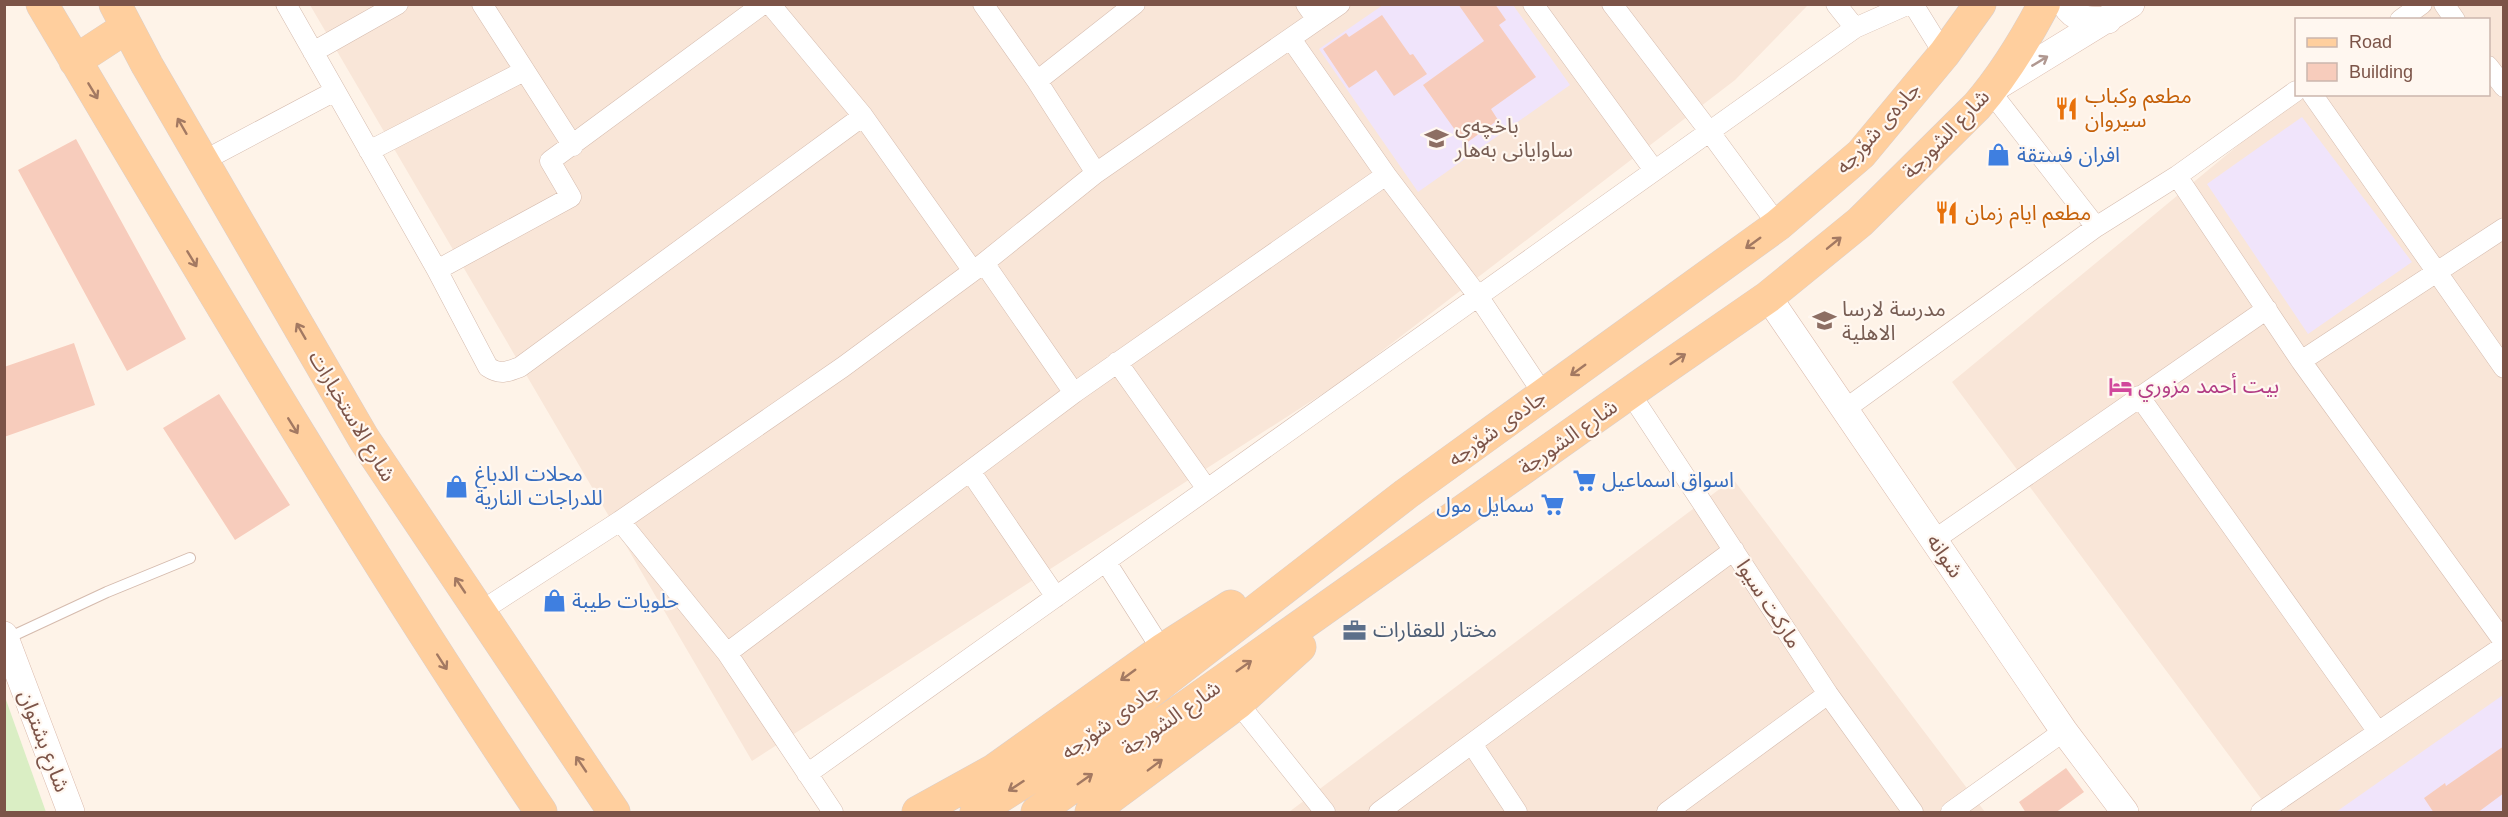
<svg xmlns="http://www.w3.org/2000/svg" width="2508" height="817" font-family="Helvetica,'Noto Sans Arabic',sans-serif">
	<rect width="100%" height="100%" fill="#fef3e8"/>
	<path fill="#f9e6d8" d="M310 5H1808L1735 80 1344 380 752 761Z
		M2407 5H2503V812H2271L1952 382 2299 95 2488 94V20L2389 19Z
		M1733 479 1985 812H1289Z"/>
	<path fill="#f0e4fb" d="M1383 5H1513L1570 85 1418 192 1319 49Z
		M2302 117 2412 262 2308 334 2207 184Z
		M2503 695V812H2336Z"/>
	<path fill="#daeec4" d="M4 697H5L46 812H5Z"/>
	<path fill="#f7ccbc" d="M1458 4H1495L1506 20 1499 25 1536 77 1491 109 1498 120 1465 144 1423 85 1484 41Z
		M1382 15 1410 55 1413 54 1427 74 1394 96 1376 70 1349 88 1323 49 1346 33 1349 37Z
		M76 139 186 339 127 371 18 170Z
		M74 343 95 405 4 437V367Z
		M219 394 290 505 235 540 163 428Z
		M2504 746V793L2477 813H2434L2424 798 2445 783 2446 786Z
		M2066 768 2084 792 2055 813H2026L2019 802Z"/>
	<g fill="none" stroke-linecap="round" stroke-linejoin="round">
		<defs>
			<path id="lane" d="M6 639 107 592 190 558"/>
			<path id="street" d="M286 4 437 270 488 367C500 375 507 372 520 367L863 116
				M482 4 573 146
				M770 4 863 116 973 271
				M983 4 1037 81 1096 173
				M1306 4 1317 20
				M1533 4 1654 170
				M1612 4 1709 131 1778 225
				M1836 4 1855 28
				M1913 4 1944 54
				M2444 4 2455 20
				M2400 20 2422 4
				M1291 39 1386 175 1478 296 1544 395
				M313 52 398 4
				M2488 66 2504 87
				M1037 81 1135 4
				M1990 91 2096 227
				M2312 94 2504 368
				M369 151 524 71
				M203 161 335 91
				M2177 176 2301 361 2504 642
				M984 263 1074 393
				M437 270 571 197 550 161 763 4
				M2301 361 2504 228
				M1117 362 1207 489
				M1630 393 1828 694 1913 812
				M2139 396 2378 732
				M1844 410 2096 227 2177 176 2296 91
				M970 471 1056 597
				M620 521 727 653 833 812
				M1934 540 2267 309
				M1106 562 1162 650
				M478 613 620 521 843 367 984 263 1096 173 1340 4
				M727 653 1074 393 1386 175
				M1238 703 1325 812
				M1472 744 1517 812
				M807 774 1855 28 1909 4
				M1379 812 1734 550
				M1667 812 1828 694
				M1951 812 2064 731
				M2261 812 2504 646"/>
			<path id="secondary" d="M2065 4C2075 21 2090 21 2108 20
				M1991 90 2131 4
				M1768 297 2064 731 2125 812
				M4 635 71 812"/>
			<path id="primary" d="M42 4C204 277 364 549 541 812
				M115 4 147 65 364 439 614 812
				M75 61 127 27
				M918 812 994 770 1162 650 1231 606
				M976 812 1082 745 1406 494 1778 225 1861 154 1944 54 1980 4
				M1037 812 1648 380 1768 297 1860 222 1977 106C2004 75 2025 40 2044 4
				M1091 812 1238 703 1300 647"/>
		</defs>
		<use href="#lane" stroke="#d5bbae" stroke-width="12"/>
		<use href="#street" stroke="#d5bbae" stroke-width="21"/>
		<use href="#secondary" stroke="#dbbbad" stroke-width="28"/>
		<use href="#primary" stroke="#dacfcc" stroke-width="33"/>
		<use href="#lane" stroke="#fff" stroke-width="10"/>
		<use href="#street" stroke="#fff" stroke-width="20"/>
		<use href="#secondary" stroke="#fff" stroke-width="27"/>
		<use href="#primary" stroke="#ffcf9e" stroke-width="32"/>
	</g>
	<defs><path id="oneway-shaft" d="M-6 0H5M1.5-3L5.5 0L1.5 3" fill="none" stroke-width="1.6" stroke-linecap="round" stroke-linejoin="round" transform="scale(1.5)"/></defs>
	<use stroke="#b09891" href="#oneway-shaft" transform="translate(2040 61) rotate(-31)"/>
	<g stroke="#a37962">
		<use href="#oneway-shaft" transform="translate(93 91) rotate(59)"/>
		<use href="#oneway-shaft" transform="translate(182 126) rotate(-120)"/>
		<use href="#oneway-shaft" transform="translate(1753 243) rotate(144)"/>
		<use href="#oneway-shaft" transform="translate(1834 243) rotate(-39)"/>
		<use href="#oneway-shaft" transform="translate(192 259) rotate(59)"/>
		<use href="#oneway-shaft" transform="translate(301 331) rotate(-120)"/>
		<use href="#oneway-shaft" transform="translate(1678 359) rotate(-34)"/>
		<use href="#oneway-shaft" transform="translate(1578 370) rotate(144)"/>
		<use href="#oneway-shaft" transform="translate(293 426) rotate(58)"/>
		<use href="#oneway-shaft" transform="translate(460 585) rotate(-124)"/>
		<use href="#oneway-shaft" transform="translate(442 662) rotate(57)"/>
		<use href="#oneway-shaft" transform="translate(1244 666) rotate(-35)"/>
		<use href="#oneway-shaft" transform="translate(1128 675) rotate(144)"/>
		<use href="#oneway-shaft" transform="translate(581 764) rotate(-124)"/>
		<use href="#oneway-shaft" transform="translate(1155 765) rotate(-37)"/>
		<use href="#oneway-shaft" transform="translate(1085 779) rotate(-35)"/>
		<use href="#oneway-shaft" transform="translate(1016 786) rotate(147)"/>
	</g>
	<defs>
		<symbol id="restaurant-bare" viewBox="-9 -9 18 18"><path d="M-5-6h1v4h1v-4h1v4h1v-4h1v5L-1.5 .5V6h-2V.5L-5-1ZM5-6V6H3V1.5H1.5Q1.5-4 5-6Z" fill="#e8710a" stroke="#fff7f0" stroke-width="2.5" paint-order="stroke"/></symbol>
		<symbol id="school-bare" viewBox="-9 -9 18 18"><path d="M0-5L7-2L0 1L-7-2ZM-4 1L0 2.5L4 1V4Q0 6-4 4Z" fill="#8d6e63" stroke="#fff7f0" stroke-width="2.5" paint-order="stroke"/></symbol>
		<symbol id="shop-bare" viewBox="-9 -9 18 18"><path d="M-5-2.5h2.3a2.7 3.5 0 0 1 5.4 0H5L5.5 6h-11ZM-1.5-2.5h3a1.5 2.3 0 0 0-3 0Z" fill="#3f7fe0" stroke="#fff7f0" stroke-width="2.5" paint-order="stroke"/></symbol>
		<symbol id="hotel-bare" viewBox="-9 -9 18 18"><path d="M-6-4.5h1.5V1H6V5H4.5V3h-9V5H-6ZM-4 0a1.8 1.8 0 1 1 3.6 0ZM.5 0V-2.5h3Q6-2.5 6 0Z" fill="#d1479c" stroke="#fff7f0" stroke-width="2.5" paint-order="stroke"/></symbol>
		<symbol id="supermarket-bare" viewBox="-9 -9 18 18"><path d="M-6-5.5h2.5l.6 2H6L4.5 2H-2.5L-4.4-4H-6ZM-1.5 3.2a1.3 1.3 0 1 0 .1 0ZM3 3.2a1.3 1.3 0 1 0 .1 0Z" fill="#3f7fe0" stroke="#fff7f0" stroke-width="2.5" paint-order="stroke"/></symbol>
		<symbol id="office-bare" viewBox="-9 -9 18 18"><path d="M-6-3h4V-5.5h4V-3h4V5H-6ZM-1-4.5V-3h2v-1.5ZM-6 0V1H6V0Z" fill="#5c6f8a" stroke="#fff7f0" stroke-width="2.5" paint-order="stroke"/></symbol>
	</defs>
	<g fill-rule="evenodd">
		<use href="#restaurant-bare" x="2050" y="92" width="33" height="33"/>
		<use href="#school-bare" x="1420" y="122" width="33" height="33"/>
		<use href="#shop-bare" x="1982" y="138" width="33" height="33"/>
		<use href="#restaurant-bare" x="1930" y="196" width="33" height="33"/>
		<use href="#school-bare" x="1808" y="304" width="33" height="33"/>
		<use href="#hotel-bare" x="2104" y="370" width="33" height="33"/>
		<use href="#supermarket-bare" x="1568" y="464" width="33" height="33"/>
		<use href="#shop-bare" x="440" y="470" width="33" height="33"/>
		<use href="#supermarket-bare" x="1536" y="488" width="33" height="33"/>
		<use href="#shop-bare" x="538" y="584" width="33" height="33"/>
		<use href="#office-bare" x="1338" y="614" width="33" height="33"/>
	</g>
	<g text-anchor="middle" stroke-width="4.5" stroke-linejoin="round" paint-order="stroke">
		<g font-size="21" fill="#c56008" stroke="#fff7f0" text-anchor="start">
			<text x="2085" y="103">مطعم وكباب<tspan x="2085" dy="24">سيروان</tspan></text>
			<text x="1965" y="220">مطعم ايام زمان</text>
		</g>
		<g font-size="21" fill="#785e54" stroke="#fff7f0" text-anchor="start">
			<text x="1455" y="133">باخچەی<tspan x="1455" dy="24">ساوایانی بەهار</tspan></text>
			<text x="1842" y="316">مدرسة لارسا<tspan x="1842" dy="24">الاهلية</tspan></text>
		</g>
		<g font-size="21" fill="#7c5448" stroke="#fff7f0">
			<text transform="translate(1878 128) rotate(-48)" y="7">جادەی شۆرجە</text>
			<text transform="translate(1946 134) rotate(-46)" y="7">شارع الشورجة</text>
			<text transform="translate(352 416) rotate(59)" y="7">شارع الاستخبارات</text>
			<text transform="translate(1497 428) rotate(-36)" y="7">جادەی شۆرجە</text>
			<text transform="translate(1568 437) rotate(-35)" y="7">شارع الشورجة</text>
			<text transform="translate(1945 556) rotate(56)" y="7">شوانە</text>
			<text transform="translate(1769 604) rotate(57)" y="7">مارکت سیوا</text>
			<text transform="translate(1171 718) rotate(-35)" y="7">شارع الشورجة</text>
			<text transform="translate(1110 721) rotate(-36)" y="7">جادەی شۆرجە</text>
			<text transform="translate(44 741) rotate(69)" y="7">شارع بشتوان</text>
		</g>
		<g font-size="21" fill="#366cbe" stroke="#fff7f0" text-anchor="start">
			<text x="2017" y="162">افران فستقة</text>
			<text x="475" y="481">محلات الدباغ<tspan x="475" dy="24">للدراجات النارية</tspan></text>
			<text x="1602" y="487">اسواق اسماعيل</text>
			<text x="1534" y="512" text-anchor="end">سمايل مول</text>
			<text x="572" y="608">حلويات طيبة</text>
		</g>
		<g font-size="21" fill="#b23c85" stroke="#fff7f0" text-anchor="start">
			<text x="2138" y="393">بيت أحمد مزوري</text>
		</g>
		<g font-size="21" fill="#4e5e75" stroke="#fff7f0" text-anchor="start">
			<text x="1373" y="637">مختار للعقارات</text>
		</g>
	</g>
	<rect width="2508" height="817" fill="none" stroke="#7c5448" stroke-width="12"/>
	<rect x="2295" y="18" width="195" height="78" fill="#fff7f0" stroke="#cbb6ad" stroke-width="1.5"/>
	<rect x="2307" y="38" width="30" height="9" fill="#ffcf9e" stroke="#cbb6ad" stroke-width="1.5"/>
	<text x="2349" y="48" font-size="18" fill="#7c5448">Road</text>
	<rect x="2307" y="63" width="30" height="18" fill="#f7ccbc" stroke="#cbb6ad" stroke-width="1.5"/>
	<text x="2349" y="78" font-size="18" fill="#7c5448">Building</text>
</svg>
